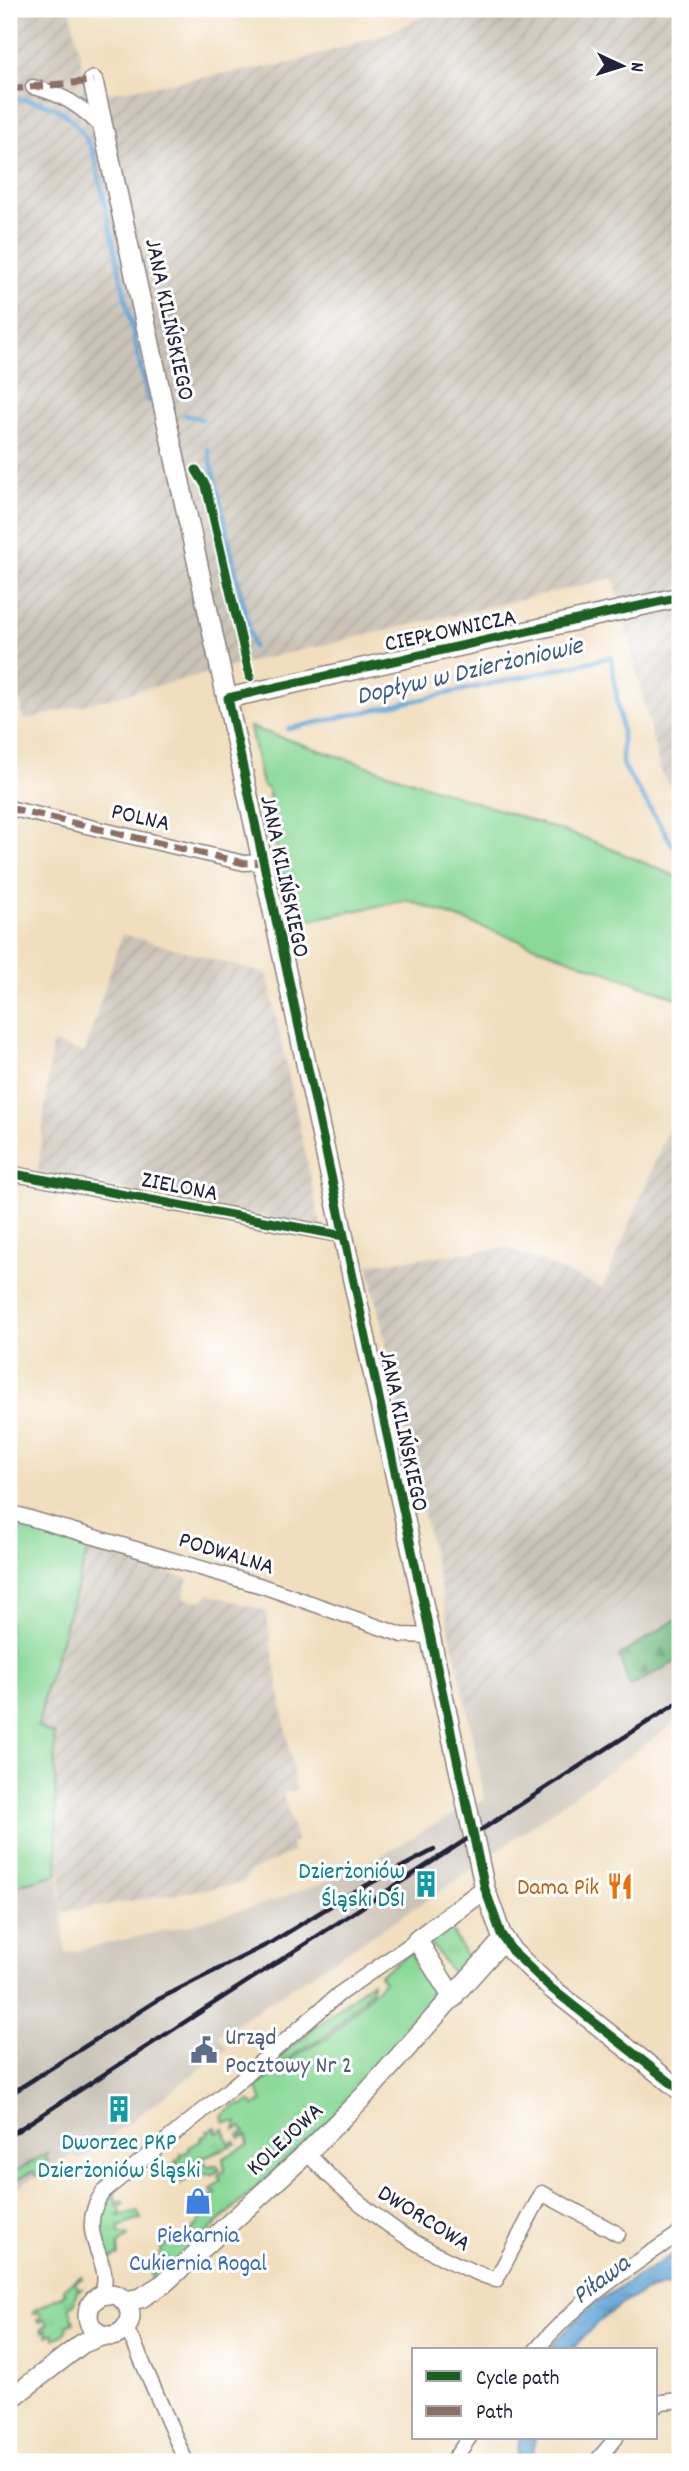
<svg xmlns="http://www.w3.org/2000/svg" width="689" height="2471" font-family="Dekko,sans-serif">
	<defs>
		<pattern id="industrial-furrows" width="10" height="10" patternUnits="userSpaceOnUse" patternTransform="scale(1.75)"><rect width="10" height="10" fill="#cac3b8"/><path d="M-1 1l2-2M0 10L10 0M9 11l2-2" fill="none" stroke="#ada79f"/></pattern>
		<pattern id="grass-tufts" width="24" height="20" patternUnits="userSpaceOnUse" patternTransform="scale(1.75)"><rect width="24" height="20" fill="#8ad998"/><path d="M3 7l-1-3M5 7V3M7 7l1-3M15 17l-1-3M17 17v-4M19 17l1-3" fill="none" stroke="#77ba84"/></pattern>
		<pattern id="forest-firs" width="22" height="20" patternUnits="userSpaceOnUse" patternTransform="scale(1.75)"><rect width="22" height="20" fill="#6fb980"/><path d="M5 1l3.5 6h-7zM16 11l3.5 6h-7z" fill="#5b966a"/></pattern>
		<pattern id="water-ripples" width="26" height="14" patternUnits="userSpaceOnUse" patternTransform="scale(1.75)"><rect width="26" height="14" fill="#61a5d5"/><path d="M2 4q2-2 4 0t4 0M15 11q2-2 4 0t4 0" fill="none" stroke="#5086ae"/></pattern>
	</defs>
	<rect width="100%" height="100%" fill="#fff"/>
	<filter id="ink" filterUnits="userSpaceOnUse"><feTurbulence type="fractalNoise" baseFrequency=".0143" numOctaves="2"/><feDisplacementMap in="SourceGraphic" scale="14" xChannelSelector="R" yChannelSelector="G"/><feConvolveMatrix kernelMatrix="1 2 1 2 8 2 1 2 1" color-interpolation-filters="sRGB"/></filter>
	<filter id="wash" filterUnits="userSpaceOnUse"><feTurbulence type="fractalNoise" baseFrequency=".00686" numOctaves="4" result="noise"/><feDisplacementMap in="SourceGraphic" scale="28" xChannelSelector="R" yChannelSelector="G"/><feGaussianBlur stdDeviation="1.57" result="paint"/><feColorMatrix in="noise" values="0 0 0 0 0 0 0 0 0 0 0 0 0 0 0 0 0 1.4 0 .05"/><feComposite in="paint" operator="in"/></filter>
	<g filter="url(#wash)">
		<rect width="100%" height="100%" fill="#f1debe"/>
		<path fill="url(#industrial-furrows)" d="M9 9H70L89 96 292 63 388 33 440 9H680V802L660 770 614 578 254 661 24 720 9 662Z
			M122 934 267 974 321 1227 38 1173 52 1043 84 1053Z
			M680 1102V1565L467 1708 368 1264 508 1248 603 1288Z
			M88 1549 188 1579 183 1597 187 1599 203 1601 209 1594 266 1611 296 1790 283 1793 296 1841 291 1843 293 1852 252 1871 243 1883 62 1912 54 1734 38 1728 45 1693Z"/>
		<path fill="#cac3b8" d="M680 1565V1719L454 1882 218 2035 227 2049 79 2160 74 2153 9 2193V1887L58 1874 66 1953 189 1925 276 1900 352 1872 449 1816 485 1800 467 1708Z"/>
		<path fill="url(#grass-tufts)" stroke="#567e6a" stroke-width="2" d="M448 1923 470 1964 457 1979 429 1941Z
			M372 1981V1989L326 2036 303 2048 261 2081 240 2092 241 2095 217 2107Z
			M216 2127 217 2133 224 2129 229 2144 235 2141 236 2144 178 2167 175 2161 181 2158 180 2155 190 2150 189 2147 201 2141 200 2138 208 2134 207 2131Z
			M47 2153 45 2158 49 2162 45 2165 49 2173 36 2176 33 2171 9 2184V2175Z
			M204 2161 207 2166 217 2165 220 2170 210 2175 208 2173 200 2177 198 2174 181 2183 180 2181 186 2177 184 2172Z
			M114 2191 116 2203 122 2200 124 2203 118 2206 121 2211 118 2216 137 2211 141 2219 119 2227V2233L128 2236 118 2245 119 2255 107 2261C99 2234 93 2214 114 2191Z
			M81 2276 82 2278 75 2282 78 2288H83L77 2291 74 2304 69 2307 74 2322 67 2325C70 2333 60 2336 54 2339L53 2333 47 2336V2330L42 2332 41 2329 48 2325 45 2320 38 2323 37 2320 42 2317 39 2312 34 2314 33 2311 65 2294 63 2289Z"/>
		<path fill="url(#forest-firs)" stroke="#486e5e" stroke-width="2" d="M680 1617V1659L630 1687 619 1656Z"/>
		<path fill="#8ad998" stroke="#567e6a" stroke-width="2" d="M250 727 590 840 680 878V999L408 900 293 923 266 803 270 800 268 789 262 785Z
			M9 1522 88 1549 45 1693 38 1727 54 1734 58 1874 9 1887Z
			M410 1953 428 1977 431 1986 428 2008 415 2025 333 2116 153 2283 151 2274 167 2259 166 2256 159 2259 162 2247C191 2231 198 2232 206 2206L214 2202 211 2196 217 2193 211 2190 221 2180 218 2175 225 2171 223 2158 248 2145 247 2135 240 2138 239 2135 245 2132 242 2127 235 2130 237 2122H224L222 2116 238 2104 240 2106 251 2101 254 2106 262 2101 256 2087 303 2051 328 2038 384 1981 379 1975Z"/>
		<path fill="url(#water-ripples)" stroke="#426488" stroke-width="2" d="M680 2250V2285C642 2282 595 2321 572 2350H547L591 2305Z
			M520 2438H535L532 2462H515Z"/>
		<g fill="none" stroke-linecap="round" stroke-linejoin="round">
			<path stroke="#61a5d5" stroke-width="4.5" d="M9 98C53 101 75 112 94 154L148 401H151
				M185 415 202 419
				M208 449 253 647
				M288 729 611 657 622 732V764L680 856"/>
		</g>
	</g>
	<g filter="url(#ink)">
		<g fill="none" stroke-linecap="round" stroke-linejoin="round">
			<defs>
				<path id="street" d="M33 87C62 94 82 106 102 128
					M9 808 244 863 264 862
					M9 1173 344 1236
					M9 1512 262 1586 402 1635 431 1636
					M307 2153C361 2211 421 2254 496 2280L542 2193 618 2234
					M100 2296C119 2262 71 2238 103 2192L232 2087 339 1994 417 1940
					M125 2328 134 2343 186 2462
					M536 2350C579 2299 626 2270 680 2233
					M656 2406 662 2402 680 2400
					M452 2462 469 2438
					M596 2462 616 2438"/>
				<path id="secondary" d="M93 81 485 1889 501 1934 512 1951 551 1988 680 2090
					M228 698 680 597
					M453 1998 417 1940 485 1889
					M88 2315a21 21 0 1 1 42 0a21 21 0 1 1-42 0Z
					M124 2301 141 2298 163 2284 307 2153 364 2096 504 1939
					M9 2400 83 2343 104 2335"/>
			</defs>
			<use href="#street" stroke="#8a807c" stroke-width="17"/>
			<use href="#secondary" stroke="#8a807c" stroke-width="22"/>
			<use href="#street" stroke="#fff" stroke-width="14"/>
			<use href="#secondary" stroke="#fff" stroke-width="19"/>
			<path stroke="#22223b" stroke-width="4.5" d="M9 2095 159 1999 272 1942 350 1894 434 1850
				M9 2136 680 1701"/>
			<path stroke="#8d6e63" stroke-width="7" stroke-dasharray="14 7" stroke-linecap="butt" d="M9 89 93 81
				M9 808 244 863 264 862"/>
			<defs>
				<path id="cycleway" d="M196 470 206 486 250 677
					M680 597 228 698 485 1889 501 1934 512 1951 551 1988 680 2090
					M9 1173 344 1236"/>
			</defs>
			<use href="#cycleway" stroke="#fff" stroke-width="13"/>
			<use href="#cycleway" stroke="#1b5e20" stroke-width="9"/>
		</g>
	</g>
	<defs>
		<symbol id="building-bare" viewBox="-9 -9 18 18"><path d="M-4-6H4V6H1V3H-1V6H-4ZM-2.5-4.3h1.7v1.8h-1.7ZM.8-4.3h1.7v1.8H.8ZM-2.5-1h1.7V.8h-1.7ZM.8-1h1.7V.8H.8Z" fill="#0f9aa8" stroke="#fff" stroke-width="2.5" paint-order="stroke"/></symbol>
		<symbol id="restaurant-bare" viewBox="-9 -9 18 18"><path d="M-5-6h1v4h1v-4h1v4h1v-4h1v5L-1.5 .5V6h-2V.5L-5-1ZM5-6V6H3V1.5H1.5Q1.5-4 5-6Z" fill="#e8710a" stroke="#fff" stroke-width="2.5" paint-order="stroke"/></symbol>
		<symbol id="civic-bare" viewBox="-9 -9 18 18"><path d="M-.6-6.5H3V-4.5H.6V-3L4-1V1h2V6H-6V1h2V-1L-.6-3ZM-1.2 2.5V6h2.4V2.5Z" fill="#5c6f8a" stroke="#fff" stroke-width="2.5" paint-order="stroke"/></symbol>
		<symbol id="shop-bare" viewBox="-9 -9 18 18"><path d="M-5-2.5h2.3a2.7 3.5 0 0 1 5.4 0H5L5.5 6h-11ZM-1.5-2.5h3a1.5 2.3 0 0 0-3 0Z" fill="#3f7fe0" stroke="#fff" stroke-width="2.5" paint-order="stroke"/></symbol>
	</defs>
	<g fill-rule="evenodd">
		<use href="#building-bare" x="407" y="1865" width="38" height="38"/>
		<use href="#restaurant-bare" x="601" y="1867" width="38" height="38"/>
		<use href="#civic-bare" x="185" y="2031" width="38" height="38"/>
		<use href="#building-bare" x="100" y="2090" width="38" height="38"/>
		<use href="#shop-bare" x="179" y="2182" width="38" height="38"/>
	</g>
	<g text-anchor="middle" stroke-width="6" stroke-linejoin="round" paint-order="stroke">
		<g font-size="24" fill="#22223b" stroke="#fff">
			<text transform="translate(171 319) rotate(78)" y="8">JANA KILIŃSKIEGO</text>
			<text transform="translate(450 629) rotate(-12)" y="8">CIEPŁOWNICZA</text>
			<text transform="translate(141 816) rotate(13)" y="8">POLNA</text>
			<text transform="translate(286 876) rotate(78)" y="8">JANA KILIŃSKIEGO</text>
			<text transform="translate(180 1185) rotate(11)" y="8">ZIELONA</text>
			<text transform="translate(405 1430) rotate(78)" y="8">JANA KILIŃSKIEGO</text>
			<text transform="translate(227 1552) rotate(17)" y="8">PODWALNA</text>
			<text transform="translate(284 2138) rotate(-43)" y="8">KOLEJOWA</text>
			<text transform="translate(425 2217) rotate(32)" y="8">DWORCOWA</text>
		</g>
		<g font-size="24" fill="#0d838f" stroke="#fff" text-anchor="end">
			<text x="405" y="1878">Dzierżoniów<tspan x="405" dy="28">Śląski DŚ1</tspan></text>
			<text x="119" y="2149" text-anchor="middle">Dworzec PKP<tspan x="119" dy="28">Dzierżoniów Śląski</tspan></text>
		</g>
		<g font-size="24" fill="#c56008" stroke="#fff" text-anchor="end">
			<text x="599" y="1894">Dama Pik</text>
		</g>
		<g font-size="24" fill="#4e5e75" stroke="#fff" text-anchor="start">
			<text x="225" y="2044">Urząd<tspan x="225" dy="28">Pocztowy Nr 2</tspan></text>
		</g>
		<g font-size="24" fill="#366cbe" stroke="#fff">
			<text x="198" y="2242">Piekarnia<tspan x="198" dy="28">Cukiernia Rogal</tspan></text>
		</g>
		<g font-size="26" font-style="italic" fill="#3e5d80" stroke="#fff">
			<text transform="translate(469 669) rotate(-13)" y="9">Dopływ w Dzierżoniowie</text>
			<text transform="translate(600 2278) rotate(-37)" y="9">Piława</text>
		</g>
	</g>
	<rect width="689" height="2471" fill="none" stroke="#fff" stroke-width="35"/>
	<rect x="412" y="2348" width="245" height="91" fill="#ffffff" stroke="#a7a7b1" stroke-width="2"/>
	<rect x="426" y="2371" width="35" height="10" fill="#1b5e20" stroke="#a7a7b1" stroke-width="2"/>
	<text x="476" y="2384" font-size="21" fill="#22223b">Cycle path</text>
	<rect x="426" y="2406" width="35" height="10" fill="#8d6e63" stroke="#a7a7b1" stroke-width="2"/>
	<text x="476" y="2418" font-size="21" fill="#22223b">Path</text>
	<g transform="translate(622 66) rotate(94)" stroke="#ffffff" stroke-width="5" paint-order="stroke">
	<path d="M0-5L12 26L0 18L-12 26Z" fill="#22223b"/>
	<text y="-10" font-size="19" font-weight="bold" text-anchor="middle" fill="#22223b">N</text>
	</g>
</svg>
